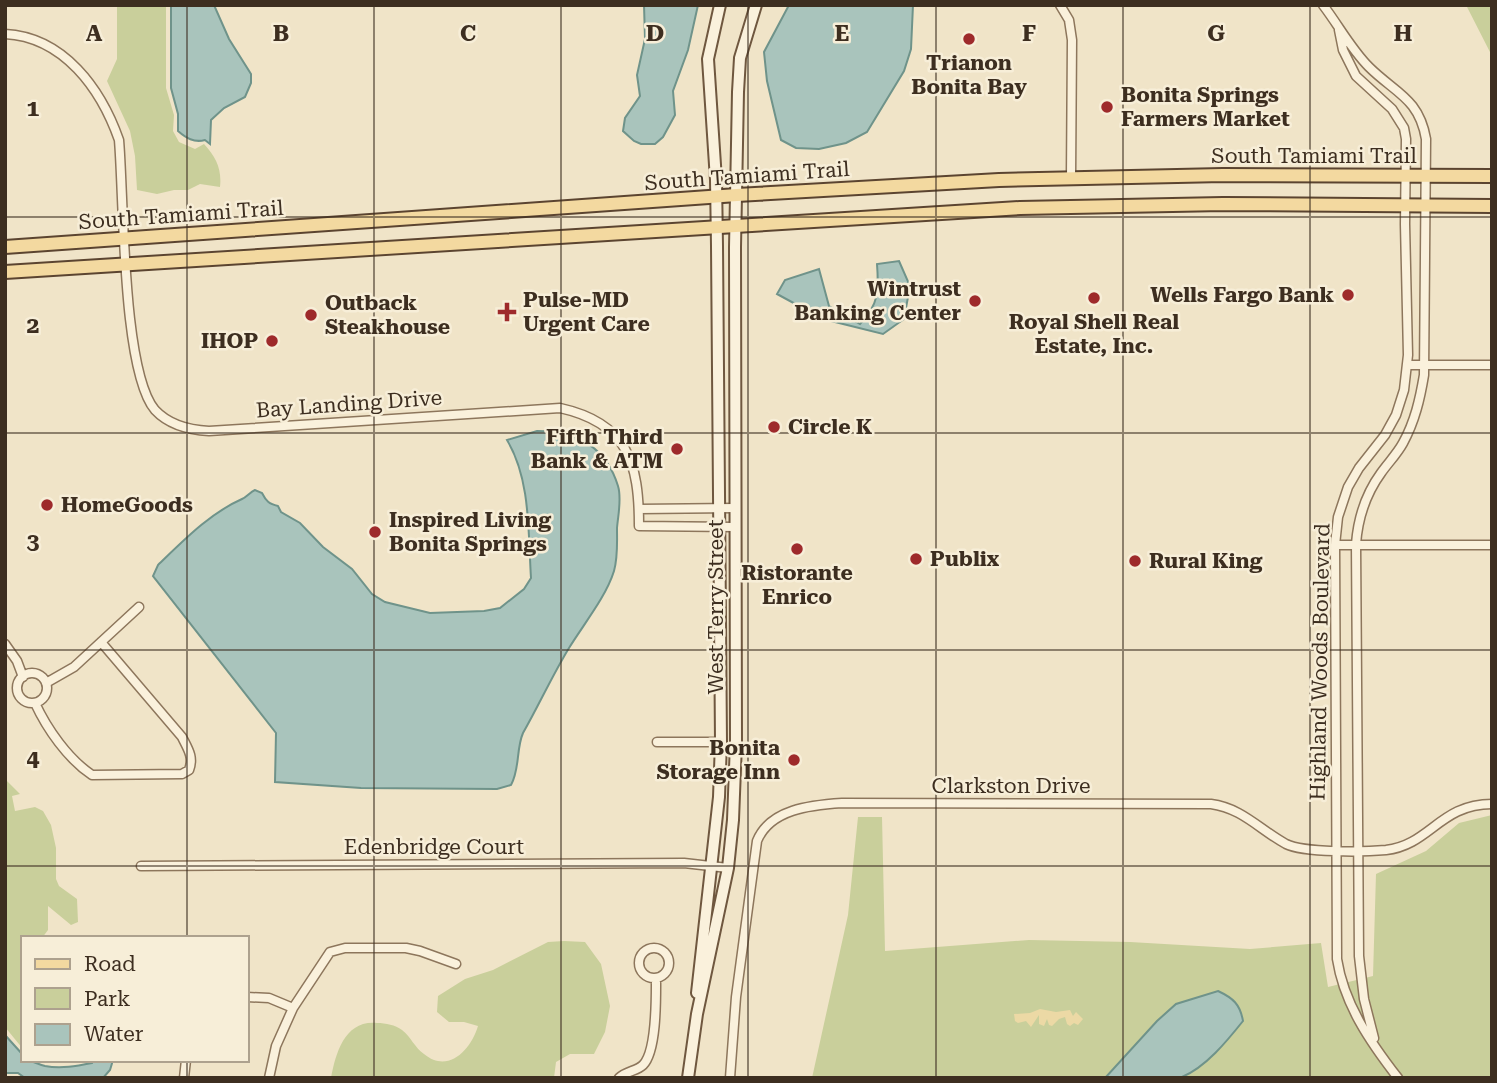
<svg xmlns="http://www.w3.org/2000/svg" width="1497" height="1083" font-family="'Roboto Serif',serif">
	<rect width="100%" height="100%" fill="#f0e4c8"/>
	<path fill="#c9cf9b" d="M117 5H166V88L174 115 173 131 179 142 195 149 204 144C216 157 222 169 220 187L200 184 188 190H174L157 194 137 190 135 156 130 131 107 81 117 59Z
		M1466 5H1492V56Z
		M5 779 20 794 12 796 15 811 35 807 43 811 51 825 56 848V879L59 886 77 899 78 922 71 925 48 906V930L42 938H23V1049L5 1027Z
		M1492 815V1078H812L848 915 858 817H882L885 951 1029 940 1130 942 1250 949 1321 943 1328 987 1373 976 1376 874 1426 851 1459 823Z
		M564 941 585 942 601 964 610 1006 605 1032 594 1054H570L556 1062 554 1078H331C336 1052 345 1020 377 1023 386 1023 395 1025 402 1030 411 1037 415 1048 424 1054 448 1074 471 1050 478 1026L464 1022H449L437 1012 438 996 465 979 493 970 548 942Z"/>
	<path fill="#ecd9a5" d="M1040 1009 1056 1012 1070 1010 1073 1016 1076 1012 1083 1019 1078 1025 1074 1023 1070 1026 1067 1024 1065 1017 1059 1019 1052 1026 1049 1025 1047 1019 1044 1026 1039 1024V1015L1031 1027 1026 1021 1018 1023 1015 1021 1014 1014 1030 1013Z"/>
	<path fill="#a9c4bc" stroke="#6f938a" stroke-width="2" d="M171 5H214L229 39 251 74V83L245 97 224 108 211 120 210 144 205 140C194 143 186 138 178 131V114L171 88Z
		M644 5H698L688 50 673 91 675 115 663 137 655 144H641L634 141 623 131 625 118 640 96 637 75 645 39Z
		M789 5H913L911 49 904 71 867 132 846 143 819 149 796 148 781 140 767 81 764 52Z
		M899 261 910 286 904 319 883 334 823 319 777 294 785 280 819 269 829 306 860 324C879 304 879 291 877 264Z
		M537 431C577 431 606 447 618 486 622 499 618 515 617 528 617 543 618 557 614 571 606 597 583 625 569 648 552 676 539 705 523 733 516 749 520 769 511 785L497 789 361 788 275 782 276 733 153 576 158 565C183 541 210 513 242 499 247 497 250 492 255 490L262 493C266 501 269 504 278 506L281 512 300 523 323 547 352 569 372 594 385 602 430 613 484 611 500 608 524 589 531 578C528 533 531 480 507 440Z
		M1218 991C1233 998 1240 1004 1243 1021 1227 1041 1206 1067 1182 1077 1169 1082 1121 1078 1105 1078L1157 1021 1176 1004Z
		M5 1035 23 1055V1060C31 1060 37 1064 45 1066 61 1069 77 1066 92 1063L94 1060H113L110 1070 103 1078H25L18 1073H5Z"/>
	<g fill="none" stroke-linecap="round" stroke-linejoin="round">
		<defs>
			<path id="street" d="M1060 5 1069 20 1072 40 1071 177
				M1323 5C1339 26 1351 49 1369 67 1395 93 1419 98 1426 139L1424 375C1420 399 1415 421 1403 443 1397 454 1388 463 1381 473 1365 495 1358 518 1356 544L1359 956 1364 999 1374 1038
				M1339 30 1343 50 1356 76 1392 109 1404 128 1406 139 1405 224 1408 355 1404 390 1396 415 1385 435 1359 468 1348 487 1338 517 1335 545 1337 959C1344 1004 1370 1042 1398 1078
				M5 34C64 37 101 89 119 140 124 197 122 371 155 410 169 425 189 430 209 431L560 408C628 423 639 463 639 526L735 527
				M1407 365H1492
				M639 509 735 508
				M1335 545H1492
				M5 644 17 661 23 677
				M17 688a15 15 0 1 1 30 0a15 15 0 1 1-30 0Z
				M46 683 74 667 139 607
				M35 703C47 729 68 759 92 775L182 774 189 770C194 757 188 749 182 737L101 642
				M657 742H721
				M141 866 684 863 728 868
				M639 963a15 15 0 1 1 30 0a15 15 0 1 1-30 0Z
				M247 997 269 998 293 1008
				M184 1078 186 1060
				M269 1078 276 1046 293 1008 330 952 345 948H406L420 951 456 964
				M619 1078C626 1071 637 1071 643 1065 657 1051 656 997 656 978
				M730 1078 736 997 757 841C770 809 811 805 842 803L1211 804C1242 808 1260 830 1286 844 1304 853 1364 852 1386 850 1430 845 1440 804 1492 804"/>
			<path id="secondary" d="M697 993 719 797 721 742 717 246 716 180 708 59 720 5
				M688 1078 697 1014 728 868 733 820 736 743 735 247 738 92 740 58 756 5"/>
			<path id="primary" d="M5 247 737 195 999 180 1223 175 1492 176
				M5 272 1020 208 1223 204 1492 206"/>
		</defs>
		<use href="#street" stroke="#8d765c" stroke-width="11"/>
		<use href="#secondary" stroke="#6f573f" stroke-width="14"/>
		<use href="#primary" stroke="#5b4430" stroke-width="16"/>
		<use href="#street" stroke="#faf1dc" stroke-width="8"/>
		<use href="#secondary" stroke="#faf1dc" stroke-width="10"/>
		<use href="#primary" stroke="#f3d9a0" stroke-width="12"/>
	</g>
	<path fill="none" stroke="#3d2e20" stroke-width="2" stroke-opacity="0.55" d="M187 5V938M374 5V1078M561 5V1078M748 5V1078M936 5V1078M1123 5V1078M1310 5V1078M5 217H1492M5 433H1492M5 650H1492M5 866H1492M187 1060V1078"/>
	<g fill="#9e2a2b" stroke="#f7eed8" stroke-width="2.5">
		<circle cx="969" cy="39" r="7"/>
		<circle cx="1107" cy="107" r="7"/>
		<circle cx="1348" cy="295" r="7"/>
		<circle cx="1094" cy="298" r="7"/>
		<circle cx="975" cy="301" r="7"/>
		<path d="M503.5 301.5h7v7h7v7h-7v7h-7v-7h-7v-7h7z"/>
		<circle cx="311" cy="315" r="7"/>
		<circle cx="272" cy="341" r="7"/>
		<circle cx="774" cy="427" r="7"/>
		<circle cx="677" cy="449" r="7"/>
		<circle cx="47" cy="505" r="7"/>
		<circle cx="375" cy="532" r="7"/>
		<circle cx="797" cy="549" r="7"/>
		<circle cx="916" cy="559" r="7"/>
		<circle cx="1135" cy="561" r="7"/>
		<circle cx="794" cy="760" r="7"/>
	</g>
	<g text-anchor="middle" stroke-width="5" stroke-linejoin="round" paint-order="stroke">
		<g font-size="21" font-weight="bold" fill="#3d2e20" stroke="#f7eed8" text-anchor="start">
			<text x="969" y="70" text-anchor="middle">Trianon<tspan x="969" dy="24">Bonita Bay</tspan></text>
			<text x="1121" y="102">Bonita Springs<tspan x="1121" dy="24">Farmers Market</tspan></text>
			<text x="961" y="296" text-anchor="end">Wintrust<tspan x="961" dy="24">Banking Center</tspan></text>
			<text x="1334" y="302" text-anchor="end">Wells Fargo Bank</text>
			<text x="523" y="307">Pulse-MD<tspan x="523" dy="24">Urgent Care</tspan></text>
			<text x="325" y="310">Outback<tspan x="325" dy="24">Steakhouse</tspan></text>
			<text x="1094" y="329" text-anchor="middle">Royal Shell Real<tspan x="1094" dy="24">Estate, Inc.</tspan></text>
			<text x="258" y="348" text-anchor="end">IHOP</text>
			<text x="788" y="434">Circle K</text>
			<text x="663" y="444" text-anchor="end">Fifth Third<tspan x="663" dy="24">Bank &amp; ATM</tspan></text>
			<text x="61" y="512">HomeGoods</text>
			<text x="389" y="527">Inspired Living<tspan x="389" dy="24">Bonita Springs</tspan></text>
			<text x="930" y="566">Publix</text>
			<text x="1149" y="568">Rural King</text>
			<text x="797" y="580" text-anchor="middle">Ristorante<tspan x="797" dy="24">Enrico</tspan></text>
			<text x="780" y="755" text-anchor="end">Bonita<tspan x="780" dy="24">Storage Inn</tspan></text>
		</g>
		<g font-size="21" fill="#3d2e20" stroke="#f7eed8">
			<text x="1314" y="163">South Tamiami Trail</text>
			<text transform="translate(747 176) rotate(-4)" y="7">South Tamiami Trail</text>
			<text transform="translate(181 215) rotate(-4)" y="7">South Tamiami Trail</text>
			<text transform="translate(349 404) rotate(-4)" y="7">Bay Landing Drive</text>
			<text transform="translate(716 607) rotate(-90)" y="7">West Terry Street</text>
			<text transform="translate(1320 662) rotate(-89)" y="7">Highland Woods Boulevard</text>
			<text x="1011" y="793">Clarkston Drive</text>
			<text x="434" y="854">Edenbridge Court</text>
		</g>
	</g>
	<g font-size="23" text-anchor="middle" font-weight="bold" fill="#3d2e20" stroke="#f7eed8" stroke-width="5" stroke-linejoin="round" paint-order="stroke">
		<text x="94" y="41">A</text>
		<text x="281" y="41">B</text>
		<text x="468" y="41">C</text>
		<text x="655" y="41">D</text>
		<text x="842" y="41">E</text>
		<text x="1029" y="41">F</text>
		<text x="1216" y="41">G</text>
		<text x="1403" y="41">H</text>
		<text x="33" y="116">1</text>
		<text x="33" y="333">2</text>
		<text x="33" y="549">3</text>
		<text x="33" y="766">4</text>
	</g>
	<rect width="1497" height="1083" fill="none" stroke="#3d2e20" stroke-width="14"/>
	<rect x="21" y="936" width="228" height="126" fill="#f7eed8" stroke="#ada18e" stroke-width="2"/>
	<rect x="35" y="959" width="35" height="10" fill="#f3d9a0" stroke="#ada18e" stroke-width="2"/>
	<text x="84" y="971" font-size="21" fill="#3d2e20">Road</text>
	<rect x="35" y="988" width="35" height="21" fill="#c9cf9b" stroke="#ada18e" stroke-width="2"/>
	<text x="84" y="1006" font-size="21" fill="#3d2e20">Park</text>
	<rect x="35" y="1024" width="35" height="21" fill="#a9c4bc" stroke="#ada18e" stroke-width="2"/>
	<text x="84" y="1041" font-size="21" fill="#3d2e20">Water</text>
</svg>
